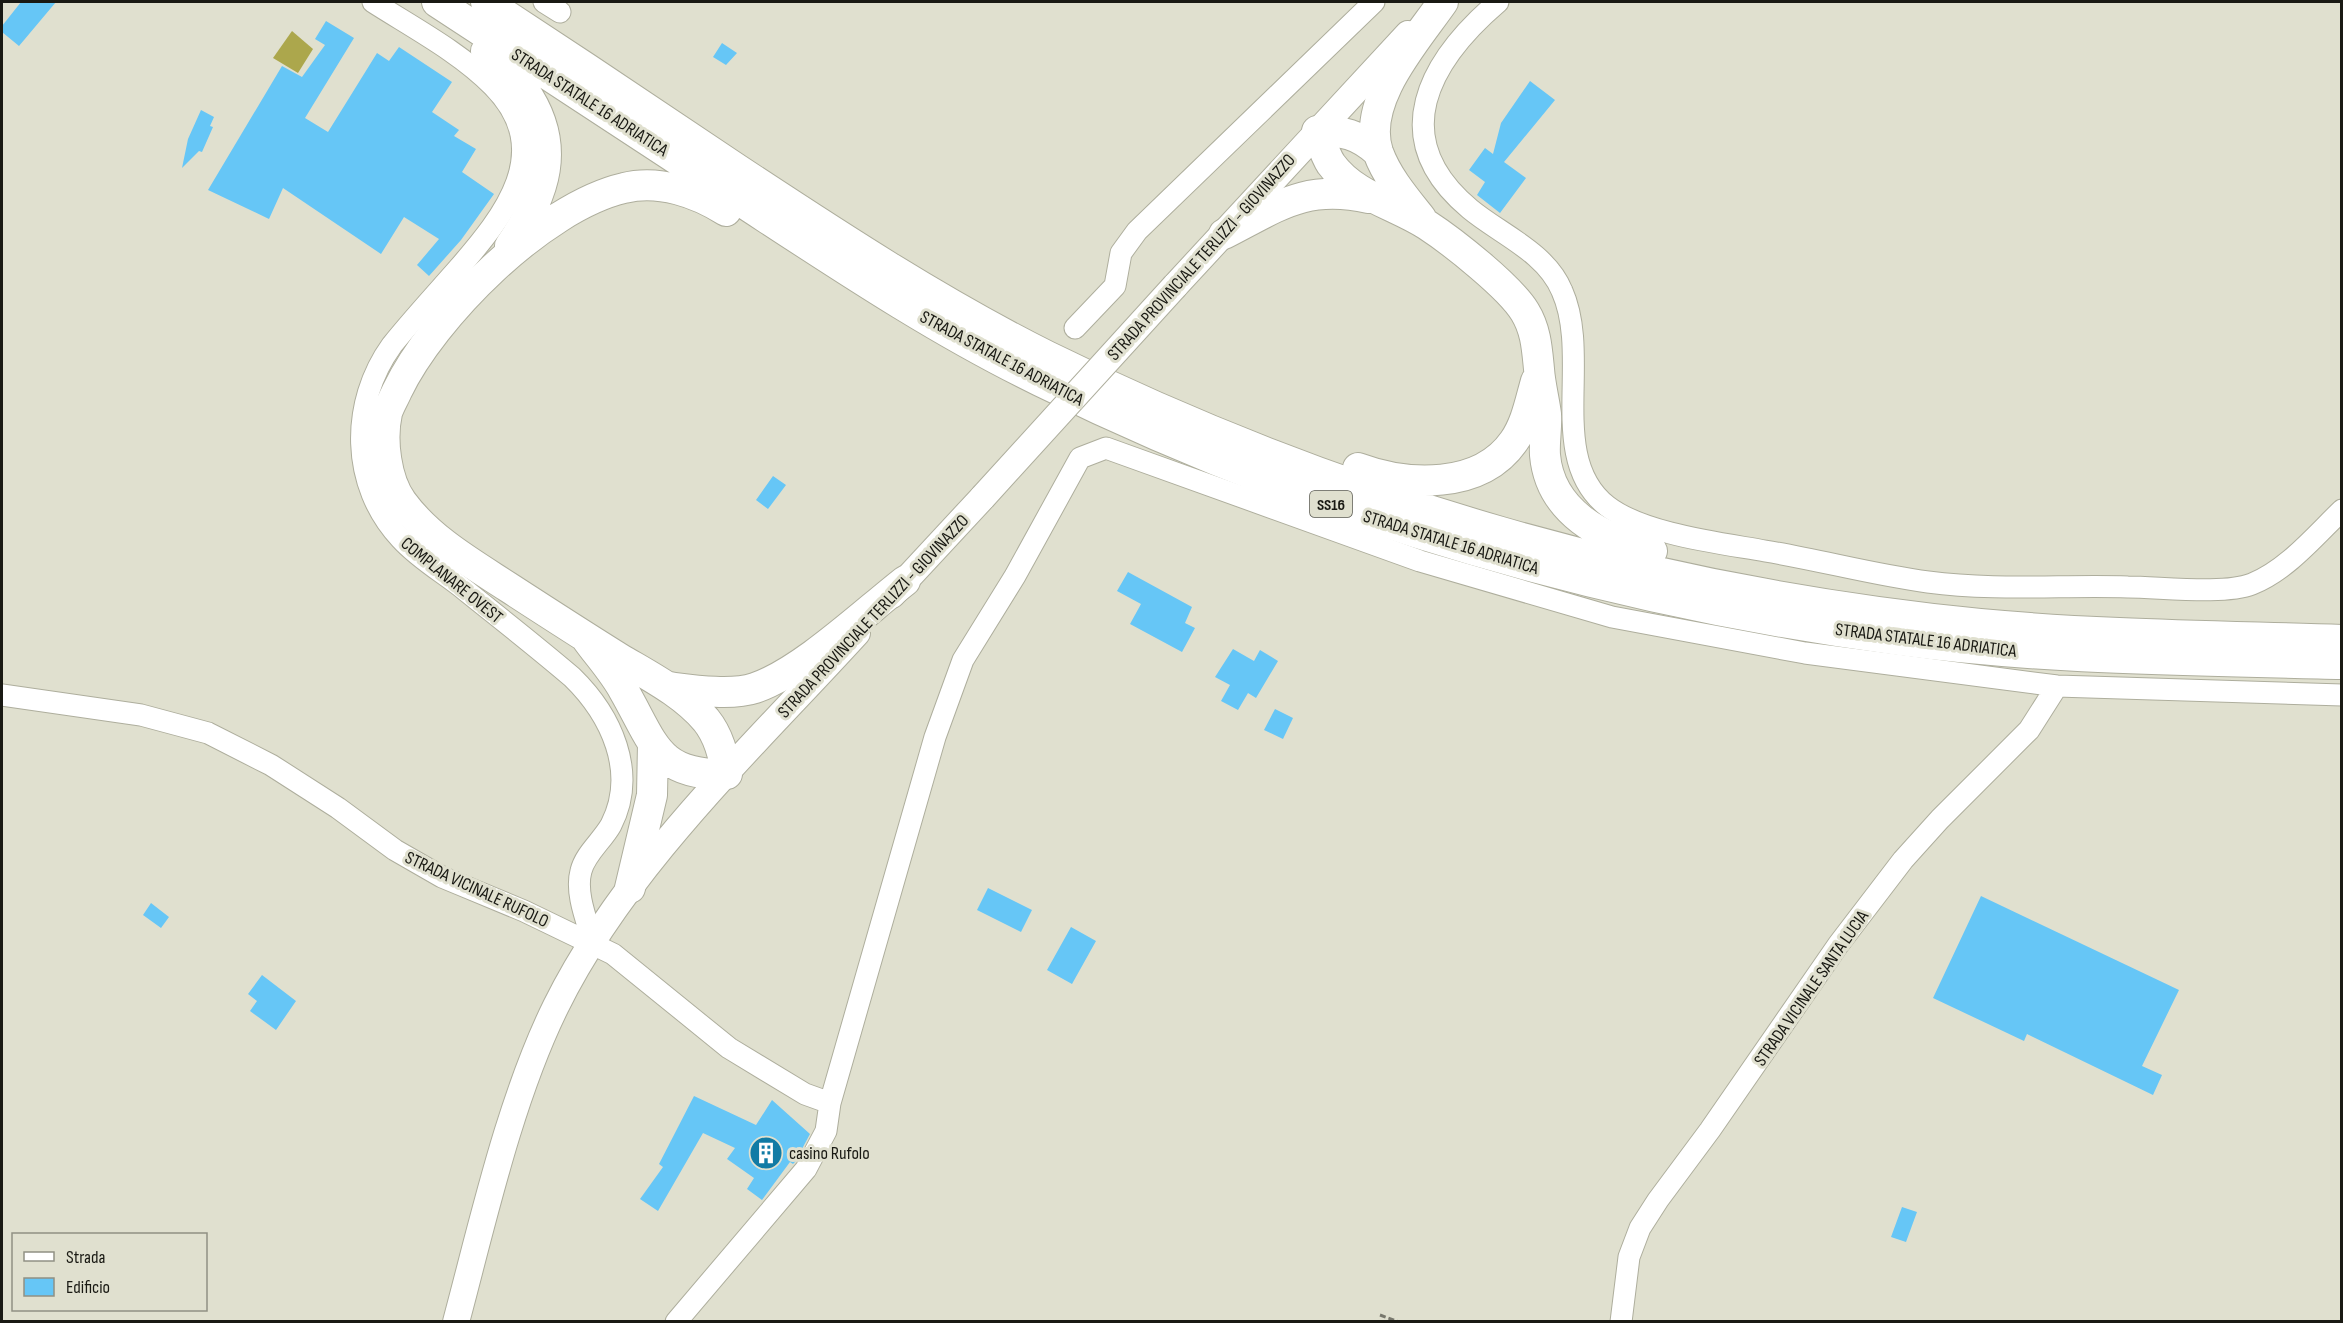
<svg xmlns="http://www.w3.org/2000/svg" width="2343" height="1323" font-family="'Sofia Sans Condensed',sans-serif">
	<rect width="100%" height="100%" fill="#e0e0cf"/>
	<path fill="#aca74c" d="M292 31 313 49 298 73 273 58Z"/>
	<path fill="#66c6f6" d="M21 2H56L19 46 2 32V26Z
		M326 21 354 38 305 118 328 132 377 53 389 61 399 47 452 82 432 112 459 130 454 136 476 149 462 172 494 194 461 240 429 276 417 265 439 239 404 217 381 254 283 188 269 219 208 190 282 66 302 77 325 45 315 39Z
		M722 43 737 53 726 65 713 57Z
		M1530 81 1555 100 1504 162 1526 178 1500 213 1477 195 1485 182 1469 170 1485 148 1493 154 1501 123Z
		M201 110 214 117 210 126 213 127 202 152 199 151 182 168 188 139Z
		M773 476 786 485 768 509 756 500Z
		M1128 572 1192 607 1185 623 1195 628 1182 652 1130 624 1141 604 1117 591Z
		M1233 649 1254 661 1260 650 1278 661 1256 698 1248 693 1238 710 1221 701 1230 685 1215 677Z
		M1275 709 1293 718 1283 739 1264 730Z
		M988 888 1032 910 1021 932 977 910Z
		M1981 896 2179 990 2142 1066 2162 1075 2153 1095 2027 1034 2024 1041 1933 998Z
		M151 903 169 917 161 928 143 915Z
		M1071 927 1096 941 1072 984 1047 970Z
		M262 975 296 1001 276 1030 250 1011 257 1001 248 994Z
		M694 1096 756 1125 772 1100 810 1134 795 1162 793 1164 790 1162 762 1200 747 1189 754 1178 727 1159 735 1148 703 1133 658 1211 640 1199 663 1167 659 1164Z
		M1902 1207 1917 1212 1906 1242 1891 1237Z"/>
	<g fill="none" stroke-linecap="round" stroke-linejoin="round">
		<defs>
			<path id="minor" d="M373 2C412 27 461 53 493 86 557 151 504 216 458 269 436 294 413 319 392 345 350 403 350 485 401 539 419 559 444 573 465 590 501 619 537 647 572 677 611 715 638 772 611 825 602 841 585 854 581 871 575 893 587 921 593 942
				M544 2 560 12
				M1498 2C1429 61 1385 138 1470 209 1500 234 1546 252 1562 291 1592 358 1546 458 1607 506 1643 534 1720 543 1765 551 1820 560 1874 575 1928 582 1995 591 2061 585 2128 587 2160 587 2224 595 2252 584 2287 570 2315 536 2342 510
				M1075 328 1115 286 1121 253 1137 231 1374 2
				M2 695 141 715 208 733 271 765 338 808 395 850 442 877 524 911 613 954 729 1048 805 1094 830 1103
				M676 1322 806 1169 826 1131 830 1103 935 737 963 660 1015 576 1080 458 1106 448 1420 561 1612 617 1805 653 2057 686 2342 695
				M1621 1322 1629 1257 1640 1228 1658 1200 1710 1130 1838 945 1903 860 1940 819 2029 730 2057 686"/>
			<path id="major" d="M1175 286 1408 34
				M892 595 983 497
				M456 1322C483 1221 510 1099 556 1006 625 866 753 747 857 633"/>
			<path id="highway" d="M437 2C538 68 638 134 739 200 837 264 935 330 1040 381 1310 514 1600 600 1898 640 2045 660 2194 660 2342 664
				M486 2C570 57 654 113 737 169 837 235 939 302 1047 356 1339 500 1655 592 1980 624 2100 635 2221 636 2342 640
				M486 51C502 62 513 75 524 90 563 146 545 195 510 246
				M1378 152C1358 134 1343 131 1317 131 1321 141 1325 155 1331 164 1354 196 1396 205 1427 225 1453 242 1510 287 1525 312 1536 330 1537 349 1539 369 1540 384 1544 399 1546 414 1547 428 1544 442 1545 455 1550 512 1602 539 1652 551
				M1421 218C1405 198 1387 177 1378 152 1361 101 1416 41 1443 2
				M1224 234C1279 206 1305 184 1369 198
				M1358 468C1407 486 1480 490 1514 441 1526 424 1530 402 1536 381
				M586 638C598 655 614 672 624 691 654 743 657 776 727 774 723 755 719 736 706 720 683 693 649 676 619 658 582 635 545 611 508 587 471 563 429 539 402 502 386 480 381 440 387 413 389 406 394 398 397 391 433 316 542 207 624 188 659 179 698 193 726 211
				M668 687C692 690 731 696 755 688 802 672 864 613 905 581
				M630 888 652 795 653 744"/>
		</defs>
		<use href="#minor" stroke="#aeae9d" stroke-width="23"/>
		<use href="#major" stroke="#aeae9d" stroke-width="28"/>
		<use href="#highway" stroke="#aeae9d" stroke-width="32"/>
		<path stroke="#78786d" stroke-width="3" stroke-dasharray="6 3" stroke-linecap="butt" d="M1380 1315 1399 1322"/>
		<use href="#minor" stroke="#fff" stroke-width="21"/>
		<use href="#major" stroke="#fff" stroke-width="26"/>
		<use href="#highway" stroke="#fff" stroke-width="30"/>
		<defs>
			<path id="major-bridge" d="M983 497 1175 286"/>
		</defs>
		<use href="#major-bridge" stroke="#aeae9d" stroke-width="28" stroke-linecap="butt"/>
		<use href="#major-bridge" stroke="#fff" stroke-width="26"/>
	</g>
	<defs>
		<symbol id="building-disc" viewBox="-11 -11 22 22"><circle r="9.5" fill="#117ba5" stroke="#e0e0cf"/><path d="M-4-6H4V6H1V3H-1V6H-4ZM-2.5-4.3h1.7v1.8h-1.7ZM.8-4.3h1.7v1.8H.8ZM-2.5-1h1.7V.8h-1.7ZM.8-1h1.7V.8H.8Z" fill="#fff"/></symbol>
	</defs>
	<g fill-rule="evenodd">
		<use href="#building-disc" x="747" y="1134" width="38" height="38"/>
	</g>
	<g text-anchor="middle" stroke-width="6" stroke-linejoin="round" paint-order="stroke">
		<rect fill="#e0e0cf" stroke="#55554b" stroke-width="1.5" x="1310" y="491" width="42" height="26" rx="4.5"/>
		<g font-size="16" font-weight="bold" fill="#191913">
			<text x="1331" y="510">SS16</text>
		</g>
		<g font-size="18" fill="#191913" stroke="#e0e0cf">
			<text transform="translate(590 102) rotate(33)" y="6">STRADA STATALE 16 ADRIATICA</text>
			<text transform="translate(1201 257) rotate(-48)" y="6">STRADA PROVINCIALE TERLIZZI - GIOVINAZZO</text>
			<text transform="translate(1002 358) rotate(28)" y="6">STRADA STATALE 16 ADRIATICA</text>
			<text transform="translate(1451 542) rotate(17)" y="6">STRADA STATALE 16 ADRIATICA</text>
			<text transform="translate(452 580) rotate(39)" y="6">COMPLANARE OVEST</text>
			<text transform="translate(873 616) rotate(-47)" y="6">STRADA PROVINCIALE TERLIZZI - GIOVINAZZO</text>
			<text transform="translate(1926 640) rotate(7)" y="6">STRADA STATALE 16 ADRIATICA</text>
			<text transform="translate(477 889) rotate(25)" y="6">STRADA VICINALE RUFOLO</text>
			<text transform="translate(1811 988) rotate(-55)" y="6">STRADA VICINALE SANTA LUCIA</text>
		</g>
		<g font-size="18" fill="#191913" stroke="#e0e0cf" text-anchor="start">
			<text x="789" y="1159">casino Rufolo</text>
		</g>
	</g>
	<rect width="2343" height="1323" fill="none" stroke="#191913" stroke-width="6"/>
	<rect x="12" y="1233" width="195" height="78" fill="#e0e0cf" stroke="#909084" stroke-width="1.5"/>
	<rect x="24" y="1252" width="30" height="9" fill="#ffffff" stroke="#909084" stroke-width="1.5"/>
	<text x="66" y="1263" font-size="18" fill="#191913">Strada</text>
	<rect x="24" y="1278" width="30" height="18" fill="#66c6f6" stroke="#909084" stroke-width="1.5"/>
	<text x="66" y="1293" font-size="18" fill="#191913">Edificio</text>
</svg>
